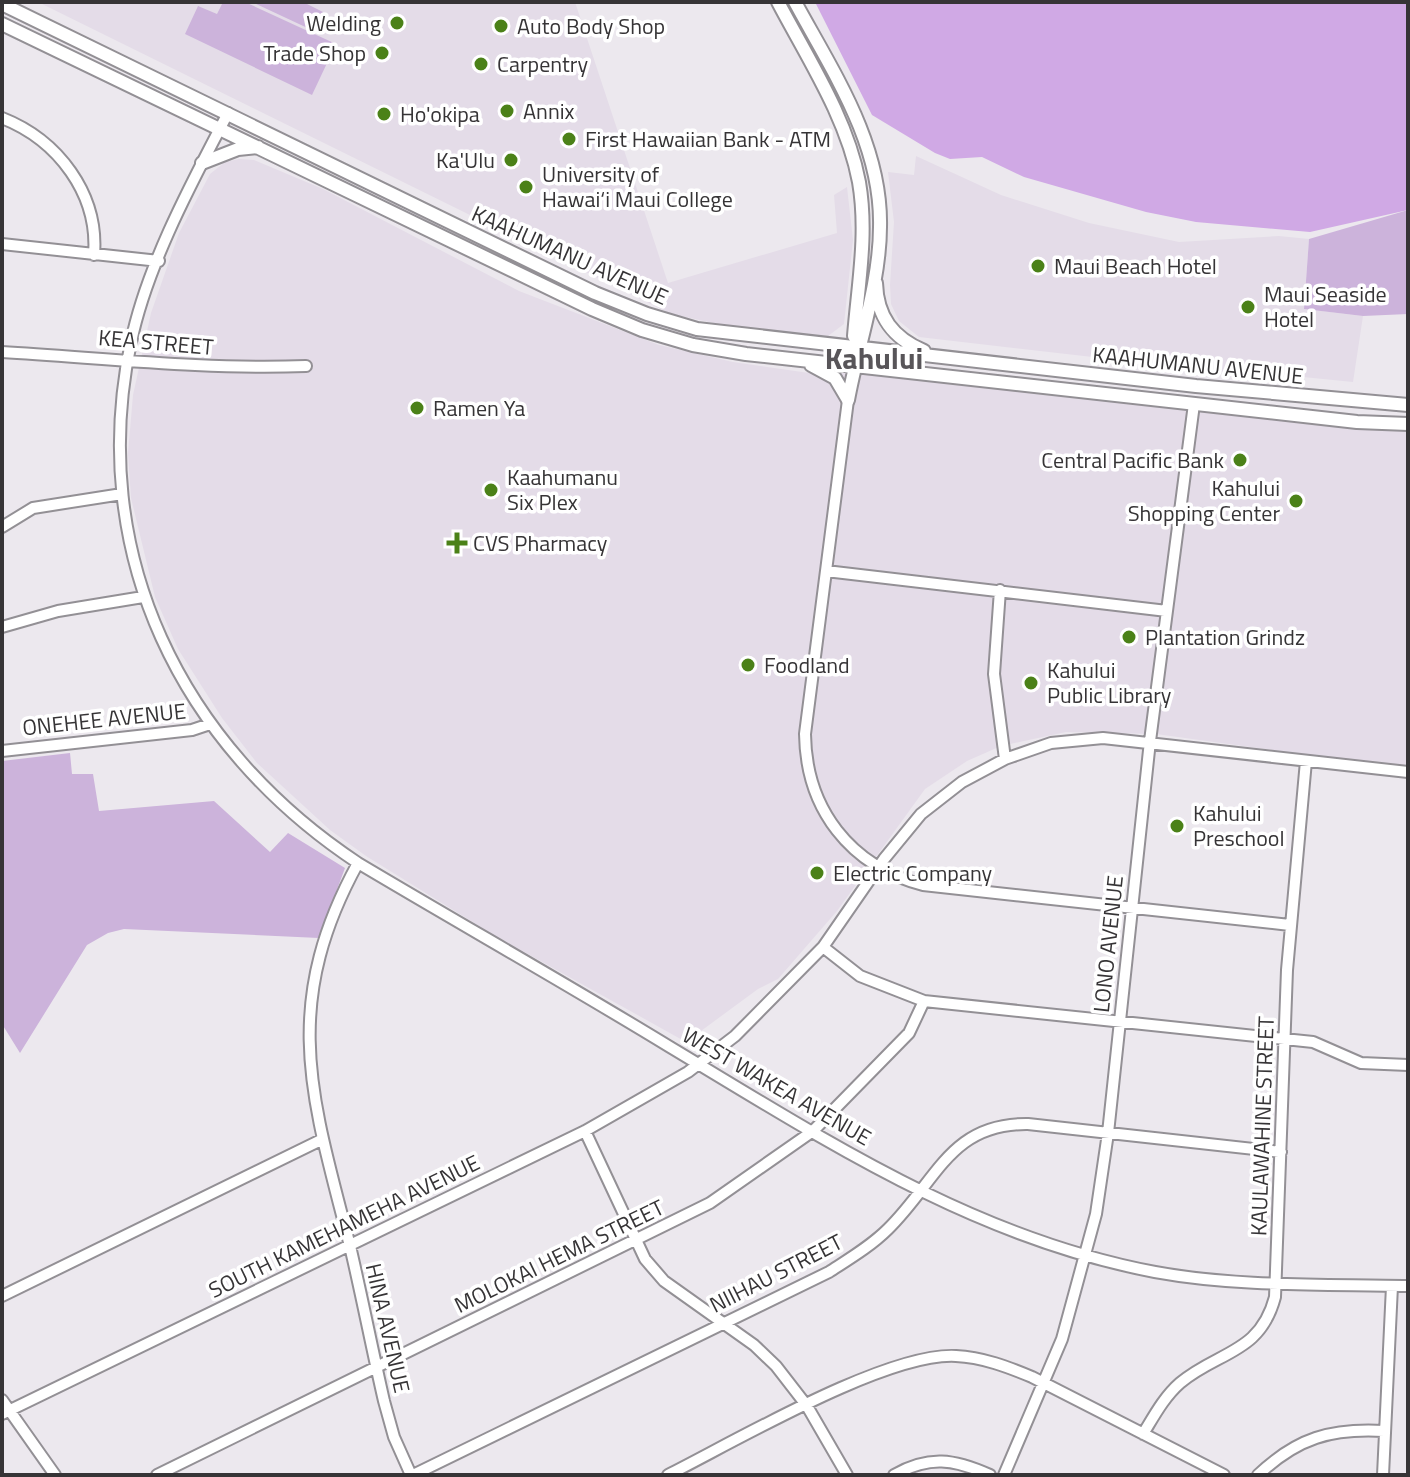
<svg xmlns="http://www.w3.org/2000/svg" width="1410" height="1477" font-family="'Titillium Web',sans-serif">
	<rect width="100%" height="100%" fill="#ece8ee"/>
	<path fill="#e4dce8" d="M38 2H575L668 283 837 233 834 195 847 187 853 240 844 324 828 336 723 325 671 314Z
		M916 156 1001 195 1089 223 1179 242 1279 236 1309 239 1304 309 1363 316 1353 382 1293 376V380L919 337 899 321 891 304 890 285 894 222 888 172 914 175Z
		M239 159 254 160 323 189 519 291 659 345 733 362 823 375 854 366 1408 424V769L1156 734 1066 732 1001 746 967 761 925 789 837 911 778 979 758 989 686 1042 492 934 366 856 330 830 257 763 222 718 178 649 155 597 131 498 128 453 133 395 151 313 179 233 210 174 225 162Z"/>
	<path fill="#ccb3db" d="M223 2H245L336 44 312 95 185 34 198 6 217 14Z
		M252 2H303L323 12 314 31Z
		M1408 210V314L1363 316 1304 309 1309 239Z
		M70 753 72 774H93L99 811 214 801 270 852 288 833 345 868 319 938 124 929 108 933 87 945 20 1053 2 1024V761Z"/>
	<path fill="#d0a9e5" d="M815 2H1408V210L1310 232 1196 222 1146 212 1024 177 982 157 950 159 935 153 872 115Z"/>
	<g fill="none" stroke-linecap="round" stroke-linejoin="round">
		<defs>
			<path id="minor" d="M228 113C192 182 147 265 131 342 86 553 181 746 358 863 462 925 567 984 670 1047 825 1140 974 1238 1155 1272 1237 1287 1325 1284 1408 1286
				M2 118C58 140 99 194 94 255
				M2 244 159 261
				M2 352C103 358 205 370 306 366
				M848 400 805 734C806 809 850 866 923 885L1290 925
				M2 527 33 508 122 494
				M826 571 1167 611
				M1000 590 994 674 1005 759
				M2 627 58 611 143 597
				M2 751 192 730 210 724
				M358 863C279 1007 312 1098 350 1246 362 1297 372 1349 384 1401L394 1437 411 1475
				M823 947 860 976 924 1001 1313 1042 1361 1063 1408 1065
				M585 1131 645 1259 664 1281 754 1345 776 1366 807 1406 847 1475
				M2 1296 321 1140
				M2 1400 55 1475
				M2 1414 585 1131 688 1072 735 1036 823 947 884 859 921 814 962 782 1005 759 1051 743 1103 738 1408 772
				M1143 1434C1154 1416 1164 1397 1180 1383 1218 1351 1260 1354 1275 1297L1287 970 1306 761
				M157 1475 710 1203 813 1131 909 1033 924 1001
				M413 1475 829 1272C849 1259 871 1246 888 1229 937 1181 950 1123 1028 1124L1281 1152
				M668 1475C734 1442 887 1352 956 1356 982 1357 1008 1367 1032 1377L1224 1475
				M894 1475C929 1455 954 1459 990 1475
				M1004 1475 1062 1339 1096 1214 1108 1133 1150 741 1194 404
				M1258 1475C1297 1438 1331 1428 1384 1431
				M1383 1475 1392 1286"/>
			<path id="major" d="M778 2C808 59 847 118 859 182 868 234 858 285 854 336
				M795 2C833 72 882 144 880 227 880 283 858 345 848 400
				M2 4 595 293 647 314 697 329 1196 386 1408 405
				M2 24 592 309 642 330 693 345 746 354 1357 422 1408 424
				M202 163 238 149 258 147
				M876 283C877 317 893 338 924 351
				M811 365 835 378 848 400"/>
		</defs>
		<use href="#minor" stroke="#939095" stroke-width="14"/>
		<use href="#major" stroke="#939095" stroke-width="16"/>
		<use href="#minor" stroke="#fff" stroke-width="10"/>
		<use href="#major" stroke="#fff" stroke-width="12"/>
	</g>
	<g fill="#4b8118" stroke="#fff" stroke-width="3">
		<circle cx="397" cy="23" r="8"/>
		<circle cx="501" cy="26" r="8"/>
		<circle cx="382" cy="53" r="8"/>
		<circle cx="481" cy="64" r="8"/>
		<circle cx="507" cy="111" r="8"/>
		<circle cx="384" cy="114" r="8"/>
		<circle cx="569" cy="139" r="8"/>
		<circle cx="511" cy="160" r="8"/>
		<circle cx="526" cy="187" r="8"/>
		<circle cx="1038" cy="266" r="8"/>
		<circle cx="1248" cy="307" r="8"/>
		<circle cx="417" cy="408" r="8"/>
		<circle cx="1240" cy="460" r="8"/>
		<circle cx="491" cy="490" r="8"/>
		<circle cx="1296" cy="501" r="8"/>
		<path d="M453 531h8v8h8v8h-8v8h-8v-8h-8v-8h8z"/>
		<circle cx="1129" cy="637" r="8"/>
		<circle cx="748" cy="665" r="8"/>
		<circle cx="1031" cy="683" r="8"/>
		<circle cx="1177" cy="826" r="8"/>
		<circle cx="817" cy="873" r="8"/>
	</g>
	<g text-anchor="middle" stroke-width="7" stroke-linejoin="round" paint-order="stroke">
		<g font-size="22" fill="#363436" stroke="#fff" text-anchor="start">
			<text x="381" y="31" text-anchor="end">Welding</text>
			<text x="517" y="34">Auto Body Shop</text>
			<text x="366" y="61" text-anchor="end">Trade Shop</text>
			<text x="497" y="72">Carpentry</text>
			<text x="523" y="119">Annix</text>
			<text x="400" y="122">Ho'okipa</text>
			<text x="585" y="147">First Hawaiian Bank - ATM</text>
			<text x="495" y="168" text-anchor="end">Ka'Ulu</text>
			<text x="542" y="182">University of<tspan x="542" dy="25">Hawai‘i Maui College</tspan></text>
			<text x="1054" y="274">Maui Beach Hotel</text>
			<text x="1264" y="302">Maui Seaside<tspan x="1264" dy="25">Hotel</tspan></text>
			<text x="433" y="416">Ramen Ya</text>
			<text x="1224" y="468" text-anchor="end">Central Pacific Bank</text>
			<text x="507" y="485">Kaahumanu<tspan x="507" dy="25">Six Plex</tspan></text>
			<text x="1280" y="496" text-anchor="end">Kahului<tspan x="1280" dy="25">Shopping Center</tspan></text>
			<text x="473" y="551">CVS Pharmacy</text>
			<text x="1145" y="645">Plantation Grindz</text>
			<text x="764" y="673">Foodland</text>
			<text x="1047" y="678">Kahului<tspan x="1047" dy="25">Public Library</tspan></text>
			<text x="1193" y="821">Kahului<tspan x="1193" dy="25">Preschool</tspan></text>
			<text x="833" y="881">Electric Company</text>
		</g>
		<g font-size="22" fill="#363436" stroke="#fff">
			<text transform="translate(570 255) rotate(24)" y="8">KAAHUMANU AVENUE</text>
			<text transform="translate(156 342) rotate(5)" y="8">KEA STREET</text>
			<text transform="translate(1198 365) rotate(6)" y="8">KAAHUMANU AVENUE</text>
			<text transform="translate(104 719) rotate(-6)" y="8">ONEHEE AVENUE</text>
			<text transform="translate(1108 944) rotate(-84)" y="8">LONO AVENUE</text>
			<text transform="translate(777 1086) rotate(30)" y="8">WEST WAKEA AVENUE</text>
			<text transform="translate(1262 1126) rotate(-88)" y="8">KAULAWAHINE STREET</text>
			<text transform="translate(344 1226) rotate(-26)" y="8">SOUTH KAMEHAMEHA AVENUE</text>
			<text transform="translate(559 1256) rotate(-26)" y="8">MOLOKAI HEMA STREET</text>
			<text transform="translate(776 1273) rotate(-27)" y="8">NIIHAU STREET</text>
			<text transform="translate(388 1328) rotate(77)" y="8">HINA AVENUE</text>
		</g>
		<g font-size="30" font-weight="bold" fill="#585559" stroke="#fff">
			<text x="874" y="369">Kahului</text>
		</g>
	</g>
	<rect width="1410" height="1477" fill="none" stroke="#363436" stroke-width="8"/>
</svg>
